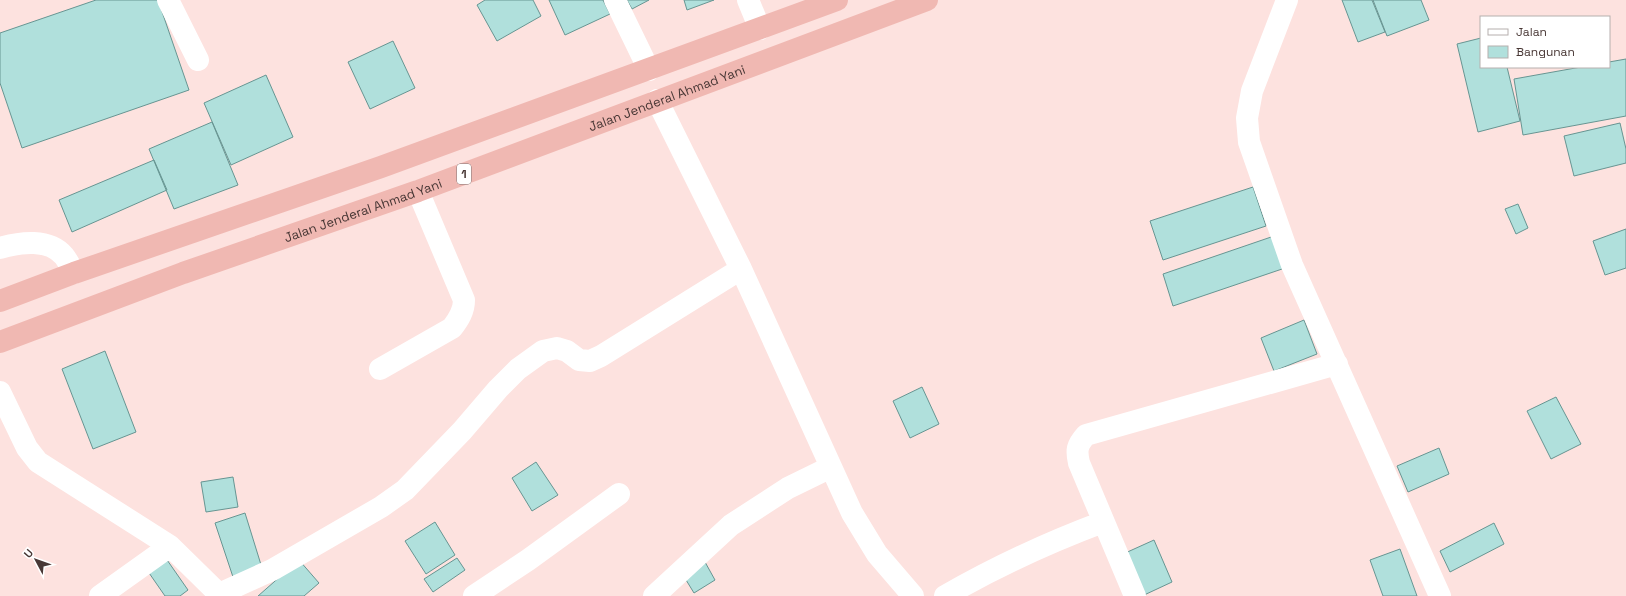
<svg xmlns="http://www.w3.org/2000/svg" width="1626" height="596" font-family="'Space Grotesk',sans-serif">
	<rect width="100%" height="100%" fill="#fde2df"/>
	<path fill="#b0e0dc" stroke="#679592" d="M96 0H158L189 90 22 148 0 83V33Z
		M485 0H533L541 16 497 41 477 5Z
		M549 0H603L610 14 565 35Z
		M627 0H649L632 9Z
		M684 0H714L687 10Z
		M1342 0H1372L1385 32 1358 42Z
		M1373 0H1421L1429 20 1387 36Z
		M1481 38V67H1509H1507L1520 121 1478 132 1457 44Z
		M393 41 415 88 370 109 348 62Z
		M1626 59V116L1523 135 1514 79 1581 67H1609V62Z
		M266 75 293 137 231 165 204 103Z
		M212 122 238 185 174 209 149 149Z
		M1620 123 1626 149V163L1574 176 1564 136Z
		M154 160 167 190 72 232 59 200Z
		M1253 187 1266 226 1163 260 1150 221Z
		M1518 204 1528 228 1516 234 1505 209Z
		M1626 229V268L1605 275 1593 241Z
		M1277 235 1288 267 1173 306 1163 274Z
		M1304 320 1317 354 1274 371 1261 338Z
		M105 351 136 432 93 449 62 369Z
		M922 387 939 424 910 438 893 401Z
		M1556 397 1581 444 1551 459 1527 411Z
		M1439 448 1449 474 1408 492 1397 466Z
		M536 462 558 495 532 511 512 478Z
		M233 477 238 507 206 512 201 482Z
		M245 513 262 568 233 577 215 523Z
		M435 522 455 555 426 574 405 541Z
		M1494 523 1504 544 1450 572 1440 551Z
		M1154 540 1172 582 1142 596 1123 554Z
		M1400 549 1417 596H1383L1370 560Z
		M165 557 188 590 180 596H165L147 570Z
		M457 558 465 570 433 592 424 579Z
		M299 560 319 583 304 596H258Z
		M705 562 715 580 694 593 683 575Z"/>
	<g fill="none" stroke-linecap="round" stroke-linejoin="round">
		<path stroke="#fff" stroke-width="22" d="M168 0 198 60
			M615 0 649 70
			M748 0 760 29
			M1287 0 1252 91 1247 118 1249 142 1292 265 1440 596
			M657 100 741 269 852 513 877 554 913 596
			M0 248C20 242 49 238 64 256 68 261 71 267 74 273
			M380 369 452 328C459 319 464 311 464 300L418 191
			M0 392 27 448 38 462 170 546 221 596
			M219 594 272 570 381 507 405 490 462 431 498 389 518 369 543 351 557 348 567 351 579 360 590 361 601 356 741 269
			M100 596 170 546
			M474 596 528 560 619 494
			M654 596 731 525 788 488 831 467
			M945 596C997 566 1047 543 1103 522
			M1135 596 1079 463C1076 450 1077 445 1086 435L1337 364"/>
		<g stroke="#f0b8b2" stroke-width="22">
			<path d="M0 301 74 273 381 167 837 0"/>
			<path id="s1" d="M0 342 183 273 418 191 927 0"/>
		</g>
	</g>
	<g text-anchor="middle" stroke-width="3.5" stroke-linejoin="round" paint-order="stroke">
		<rect fill="#fff" stroke="#7f7372" stroke-width="1" x="457" y="164" width="14" height="20" rx="3"/>
		<g font-size="12" font-weight="bold" fill="#483735">
			<text x="464" y="178">1</text>
		</g>
		<g font-size="13" fill="#483735" stroke="#fff">
			<text dy="5" stroke="none"><textPath href="#s1" startOffset="710">Jalan Jenderal Ahmad Yani</textPath></text>
			<text dy="5" stroke="none"><textPath href="#s1" startOffset="386">Jalan Jenderal Ahmad Yani</textPath></text>
		</g>
	</g>
	<rect x="1480" y="16" width="130" height="52" fill="#ffffff" stroke="#b6afae"/>
	<rect x="1488" y="29" width="20" height="6" fill="#ffffff" stroke="#b6afae"/>
	<text x="1516" y="36" font-size="12" fill="#483735">Jalan</text>
	<rect x="1488" y="46" width="20" height="12" fill="#b0e0dc" stroke="#b6afae"/>
	<text x="1516" y="56" font-size="12" fill="#483735">Bangunan</text>
	<g transform="translate(36 560) rotate(311)" stroke="#ffffff" stroke-width="3" paint-order="stroke">
	<path d="M0-3L7 15L0 10L-7 15Z" fill="#483735"/>
	<text y="-6" font-size="11" font-weight="bold" text-anchor="middle" fill="#483735">U</text>
	</g>
</svg>
